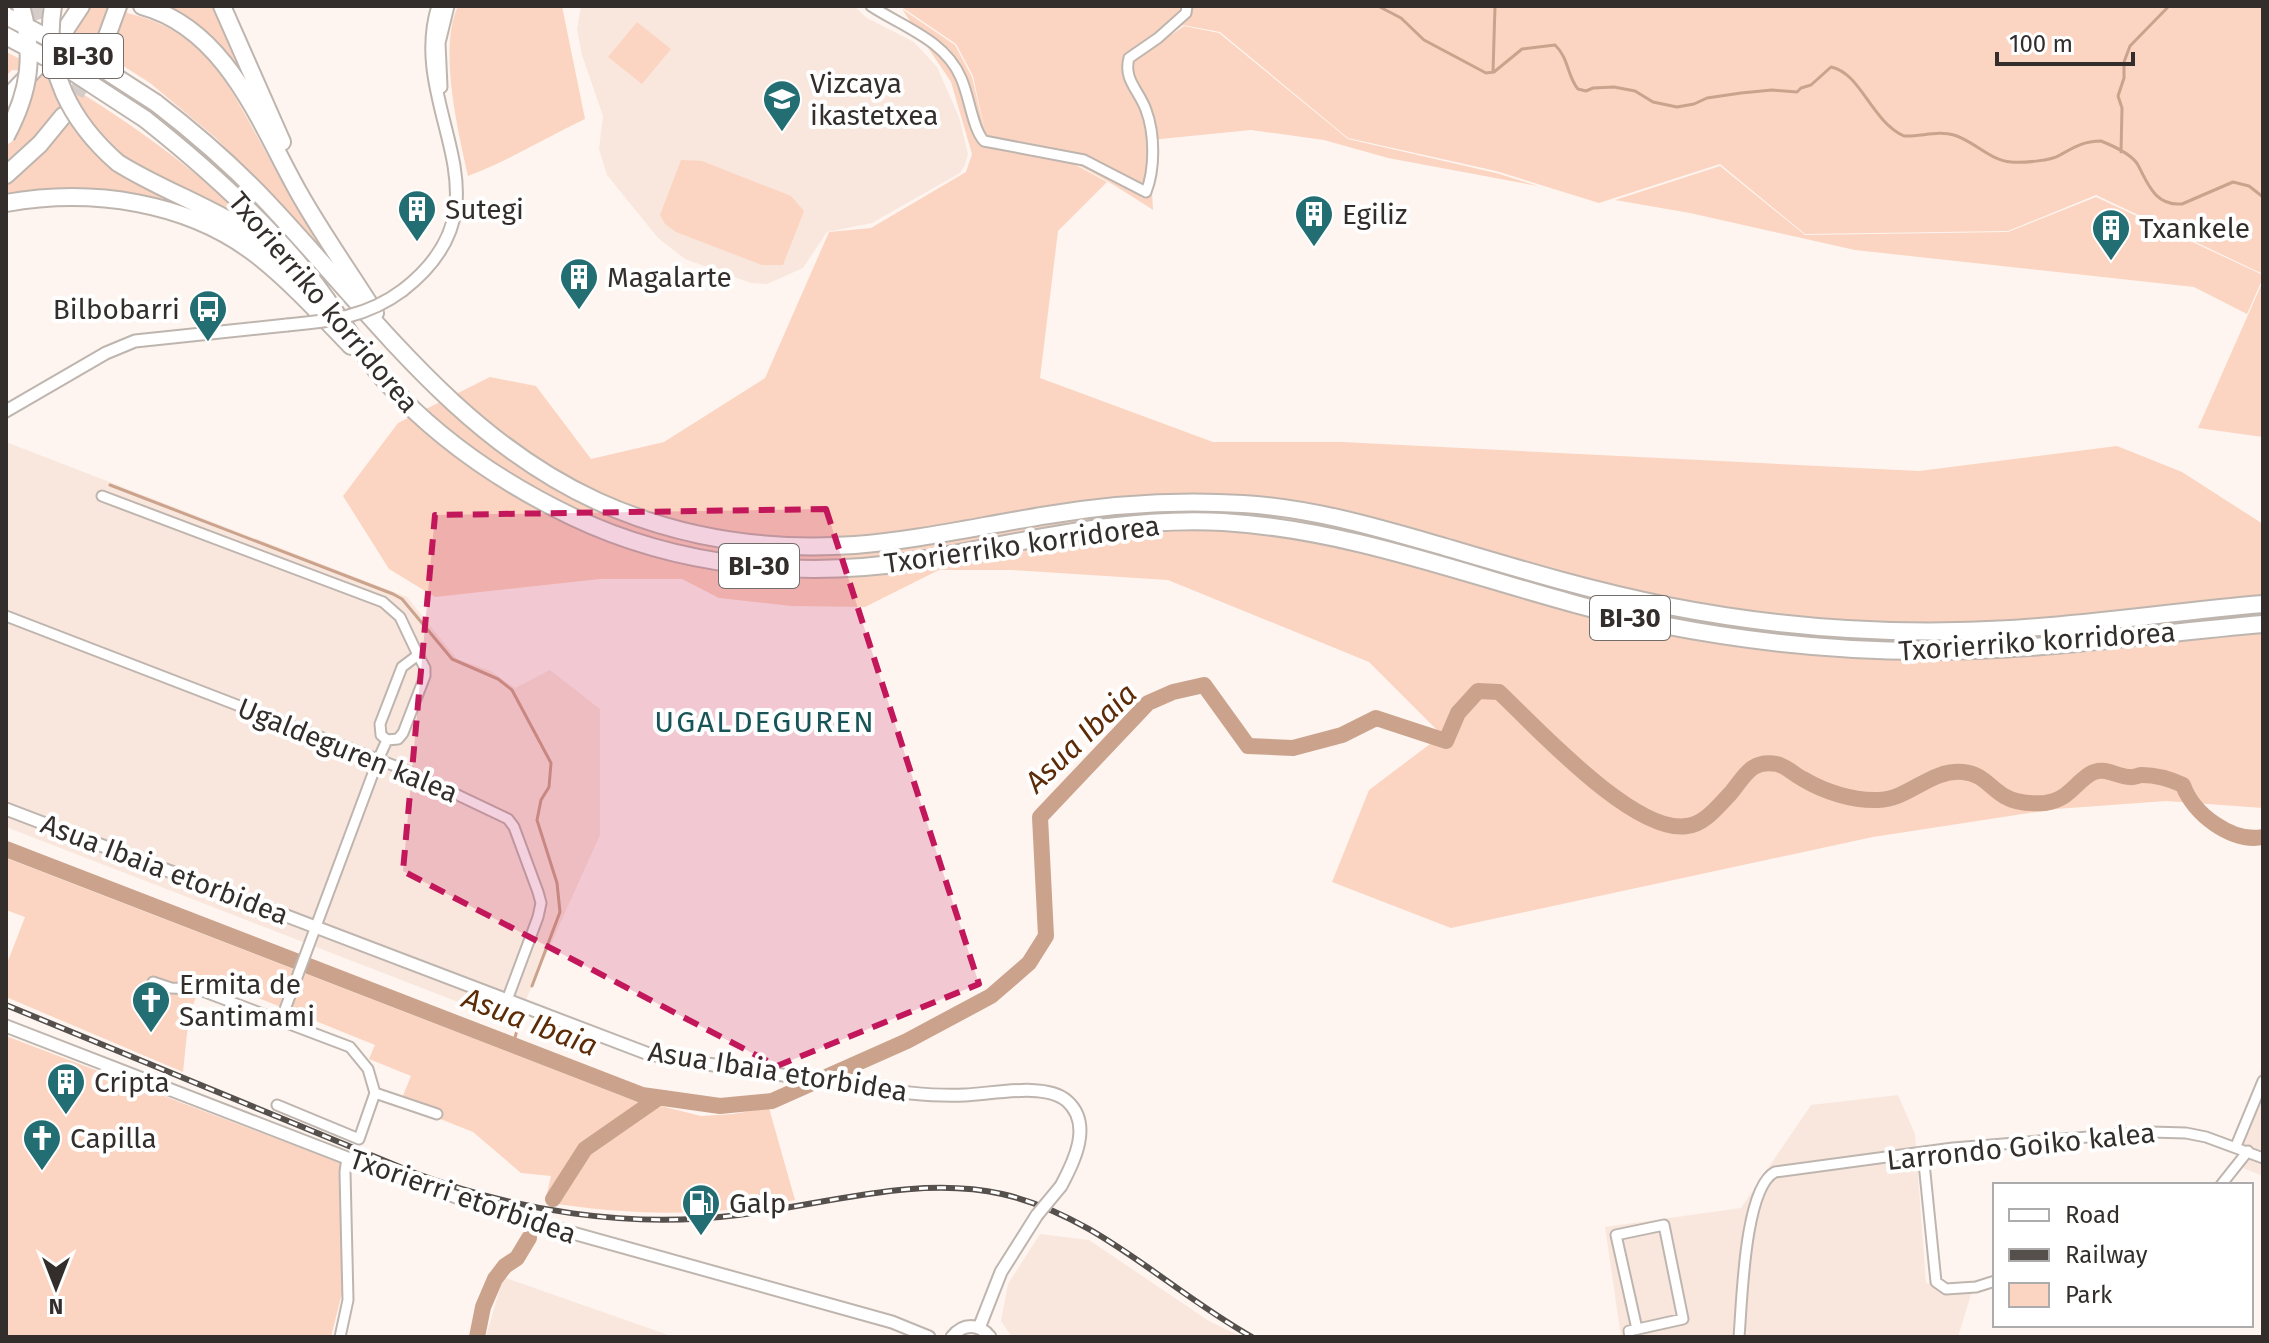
<svg xmlns="http://www.w3.org/2000/svg" width="2269" height="1343" font-family="'Fira Sans',sans-serif">
	<rect width="100%" height="100%" fill="#fef5f0"/>
	<path fill="#f9e7dd" d="M581 6H854L867 18 914 42 937 67 959 117 968 154 965 165 960 173 872 223 827 232 803 268 767 284 751 283 685 259 658 238 607 175 599 149 603 116 582 55 577 29Z
		M6 442 407 597 457 659 491 671 515 688 550 670 600 709V835L515 1024 6 827Z
		M2263 1060V1176L2238 1166Z
		M1898 1095 1915 1134 1926 1283 1972 1291 1958 1337H1621L1605 1227 1741 1208 1811 1105Z
		M1040 1234 1089 1240 1209 1321 1242 1337H1012L1001 1321 1008 1284Z
		M503 1277 674 1337H486Z"/>
	<path fill="#fbd5c1" d="M89 6H114L97 49 71 34Z
		M123 6H128L127 13C206 31 229 85 264 149 282 183 302 217 322 250L217 139 150 83 106 55Z
		M159 6H215L259 108Z
		M458 6H562L585 119C546 137 509 161 468 176 458 131 438 48 458 6Z
		M900 6H2263V274L2096 195 2008 231 1805 234 1720 164 1599 203 1496 171 1348 138 1220 32 1183 25 1127 64C1145 116 1151 156 1153 210 1116 186 1063 150 1020 147L1074 164 1107 182 1058 231 1040 378 1213 442H1342L1919 471 2117 446 2182 472 2263 524V808L2166 801 2056 809 1873 837 1451 928 1332 882 1369 790 1442 735 1369 662 1168 580 1012 570H939L865 607 792 606 719 598 682 579H600L435 597 389 569 343 496 398 423 490 377 536 386 591 459 664 442 765 378 829 232 871 228 966 172 972 154 951 82 902 9 955 45 972 77 986 137 973 76 956 44Z
		M637 22 671 49 642 84 608 57Z
		M1184 26 1219 33 1348 139 1496 173 1538 186 1388 158 1324 140 1251 130 1150 140 1143 108 1128 65Z
		M6 52 51 74 62 108 6 170V145L31 100 37 72 12 70 6 76Z
		M68 85C137 127 199 172 257 229L124 162 80 112Z
		M70 118C103 174 151 193 208 217 140 196 77 181 6 196V185L31 163Z
		M681 160 702 161 791 196 804 211 783 265H762L676 232 665 224 660 215Z
		M1720 166 1805 235 2008 232 2096 197 2263 275V278L2247 314 2194 287 1855 250 1690 213 1615 200Z
		M2263 281V437L2198 428Z
		M6 858 625 1097 701 1116 733 1114 769 1108 795 1200C711 1217 630 1216 545 1202L551 1176 521 1173 473 1132 400 1103 411 1076 369 1059 375 1045 209 978C186 1001 187 1041 183 1072L6 997V966L25 917 6 910Z
		M6 1036 343 1164 342 1293 331 1337H6Z"/>
	<g fill="none" stroke-linecap="round" stroke-linejoin="round">
		<path stroke="#cba38d" stroke-width="3" d="M1378 6 1401 18 1424 40 1486 73 1494 72 1522 49 1555 45C1569 58 1567 76 1578 89L1586 91 1593 88 1614 87 1635 91 1653 102 1677 107 1694 104 1707 98 1741 93 1772 90 1797 92 1801 88 1811 85 1831 67C1861 73 1871 121 1904 136 1920 137 1938 130 1954 135 1974 141 1989 160 2011 162 2021 163 2052 161 2060 155 2074 147 2084 141 2101 141 2111 145 2132 154 2138 165 2148 184 2155 206 2182 204L2233 182 2249 186 2263 197
			M1493 72 1495 6
			M2121 152 2122 108 2118 96 2124 78V62L2130 46 2169 6
			M110 485 393 594 402 599 452 659 498 679 512 690 551 763 549 787 541 800 537 820 557 883 560 912 532 986
			M513 1044 519 1024"/>
		<path stroke="#cba38d" stroke-width="16" d="M6 849 642 1095 720 1106 772 1101 907 1041 991 996 1029 963 1046 936 1040 817 1148 703 1173 692 1204 685 1248 746 1293 748 1342 735 1376 718 1446 741 1458 713 1478 691 1499 692C1536 727 1635 835 1687 826 1705 824 1718 806 1730 794 1744 778 1750 759 1777 764 1786 766 1795 775 1803 779 1825 792 1853 801 1878 800 1910 799 1930 769 1963 772 1983 774 1988 786 2004 796 2016 803 2032 804 2045 803 2068 800 2073 785 2090 774 2104 765 2116 777 2130 777 2134 778 2138 775 2142 775 2157 775 2170 779 2183 785 2193 814 2232 843 2263 837
			M553 1199 585 1149 657 1099
			M477 1337 483 1307 495 1279 505 1266 517 1258 529 1238"/>
		<path stroke="#d5cdc9" stroke-width="16" stroke-dasharray="16 8" stroke-linecap="butt" d="M6 25 18 18 54 6
			M64 115 103 47"/>
		<defs>
			<path id="minor" d="M871 6C903 27 945 40 961 78 969 95 973 130 984 141L1084 160 1146 192C1155 169 1155 134 1146 110 1139 90 1123 80 1129 58L1158 38 1186 13 1187 6
				M102 496 383 602 400 617 418 655
				M6 616 403 769 508 819 514 827 538 892 541 903 538 917 507 1000
				M153 982 171 988 197 989 350 1047 368 1069 375 1093 437 1114
				M281 1020 378 760 387 740 398 739 403 733 425 676V668L418 655 402 667 380 724 381 735 387 740
				M277 1105 359 1139 375 1093
				M2236 1146 2263 1081
				M1923 1153 1936 1282 1946 1289 1976 1287 1995 1281
				M2221 1185 2248 1151
				M340 1337 348 1300 345 1172 347 1158
				M1630 1337 1629 1331 1683 1319 1664 1225 1616 1235 1637 1329
				M1739 1337C1742 1303 1744 1188 1775 1172L1953 1148 2150 1132 2186 1133 2206 1137 2263 1158"/>
			<path id="tertiary" d="M441 87 439 43 448 6
				M403 290C519 200 405 110 438 6
				M6 411 106 353 135 341 287 325
				M6 809 646 1053 673 1059C728 1067 782 1075 837 1083 879 1089 922 1097 965 1095 992 1094 1046 1082 1067 1101 1093 1124 1074 1162 1061 1186
				M6 1026 347 1158 501 1213 892 1322 929 1337
				M979 1328 1001 1272 1037 1215
				M952 1337C963 1323 979 1323 990 1337"/>
			<path id="motorway" d="M142 6C227 29 260 124 299 193 322 234 350 273 375 313
				M222 6 282 142
				M103 47 118 6
				M6 99 50 53 81 6
				M156 103C195 133 233 166 267 202 370 311 457 437 597 501 678 538 767 551 855 545 920 540 984 525 1048 515 1113 504 1178 500 1243 504 1313 508 1379 528 1445 547 1519 569 1592 591 1668 606 1780 628 1896 636 2011 629 2095 624 2179 611 2263 604
				M145 119C203 165 257 213 304 270 334 305 356 348 386 382 438 439 504 484 573 517 678 567 800 579 914 561 1017 544 1117 516 1223 522 1375 531 1515 596 1663 625 1765 645 1870 654 1974 650 2071 647 2167 632 2263 624
				M118 163C174 198 240 215 288 264
				M6 175 40 144 63 116
				M6 203C91 188 188 201 258 256 292 283 321 315 351 346"/>
		</defs>
		<use href="#minor" stroke="#bfb5af" stroke-width="13"/>
		<use href="#tertiary" stroke="#bfb5af" stroke-width="15"/>
		<use href="#motorway" stroke="#bfb5af" stroke-width="20"/>
		<use href="#minor" stroke="#fff" stroke-width="9"/>
		<use href="#tertiary" stroke="#fff" stroke-width="11"/>
		<use href="#motorway" stroke="#fff" stroke-width="16"/>
		<defs>
			<path id="rail" d="M6 1005 412 1172C516 1211 628 1229 738 1215 824 1205 916 1175 1002 1194 1097 1215 1168 1290 1252 1337"/>
		</defs>
		<use href="#rail" stroke="#56504d" stroke-width="6"/>
		<use href="#rail" stroke="#fff" stroke-width="3" stroke-dasharray="9" stroke-linecap="butt"/>
		<defs>
			<path id="tertiary-bridge" d="M287 325C331 321 367 317 403 290
				M1037 1215 1061 1186"/>
			<path id="motorway-bridge" d="M53 6C42 69 72 123 118 163
				M6 16 83 56 156 103
				M6 36 73 72 145 119
				M6 136C30 91 35 55 21 6"/>
		</defs>
		<use href="#tertiary-bridge" stroke="#bfb5af" stroke-width="15" stroke-linecap="butt"/>
		<use href="#motorway-bridge" stroke="#bfb5af" stroke-width="20" stroke-linecap="butt"/>
		<use href="#tertiary-bridge" stroke="#fff" stroke-width="11"/>
		<use href="#motorway-bridge" stroke="#fff" stroke-width="16"/>
	</g>
	<path fill="#c2185b" fill-opacity="0.2" stroke="#c2185b" stroke-width="6" stroke-dasharray="16 10" stroke-linejoin="round" d="M826 509 979 984 777 1066 403 871 435 515Z"/>
	<defs>
		<symbol id="school-pin" viewBox="-11 -11 22 30"><path d="M0 17L-7.5 6A9.5 9.5 0 1 1 7.5 6Z" fill="#226e72" stroke="#fff"/><path d="M0-5L7-2L0 1L-7-2ZM-4 1L0 2.5L4 1V4Q0 6-4 4Z" fill="#fff"/></symbol>
		<symbol id="building-pin" viewBox="-11 -11 22 30"><path d="M0 17L-7.5 6A9.5 9.5 0 1 1 7.5 6Z" fill="#226e72" stroke="#fff"/><path d="M-4-6H4V6H1V3H-1V6H-4ZM-2.5-4.3h1.7v1.8h-1.7ZM.8-4.3h1.7v1.8H.8ZM-2.5-1h1.7V.8h-1.7ZM.8-1h1.7V.8H.8Z" fill="#fff"/></symbol>
		<symbol id="bus-pin" viewBox="-11 -11 22 30"><path d="M0 17L-7.5 6A9.5 9.5 0 1 1 7.5 6Z" fill="#226e72" stroke="#fff"/><path d="M-5-6H5V4H4V6H2V4H-2V6H-4V4H-5ZM-3.5-4V0h7V-4ZM-3.5 1.2v1.5H-2V1.2ZM2 1.2v1.5H3.5V1.2Z" fill="#fff"/></symbol>
		<symbol id="church-pin" viewBox="-11 -11 22 30"><path d="M0 17L-7.5 6A9.5 9.5 0 1 1 7.5 6Z" fill="#226e72" stroke="#fff"/><path d="M-1.2-6h2.4v3.5h3.3v2.4h-3.3V6h-2.4V-.1h-3.3v-2.4h3.3Z" fill="#fff"/></symbol>
		<symbol id="fuel-pin" viewBox="-11 -11 22 30"><path d="M0 17L-7.5 6A9.5 9.5 0 1 1 7.5 6Z" fill="#226e72" stroke="#fff"/><path d="M-5.5-6h7V0h2V4h1.3V-2.5L3-4.5l.8-.8L6-3V5H2.5V1h-1V6h-7ZM-4.2-4.7v3.2H.2V-4.7Z" fill="#fff"/></symbol>
	</defs>
	<g fill-rule="evenodd">
		<use href="#school-pin" x="760" y="77" width="44" height="60"/>
		<use href="#building-pin" x="395" y="187" width="44" height="60"/>
		<use href="#building-pin" x="1292" y="192" width="44" height="60"/>
		<use href="#building-pin" x="2089" y="206" width="44" height="60"/>
		<use href="#building-pin" x="557" y="255" width="44" height="60"/>
		<use href="#bus-pin" x="186" y="287" width="44" height="60"/>
		<use href="#church-pin" x="129" y="978" width="44" height="60"/>
		<use href="#building-pin" x="44" y="1060" width="44" height="60"/>
		<use href="#church-pin" x="20" y="1116" width="44" height="60"/>
		<use href="#fuel-pin" x="679" y="1181" width="44" height="60"/>
	</g>
	<g text-anchor="middle" stroke-width="8" stroke-linejoin="round" paint-order="stroke">
		<g fill="#fff" stroke="#706d6b" stroke-width="2">
			<rect x="43" y="34" width="80" height="44" rx="6"/>
			<rect x="719" y="544" width="80" height="44" rx="6"/>
			<rect x="1590" y="596" width="80" height="44" rx="6"/>
		</g>
		<g font-size="26" font-weight="bold" fill="#332e2c">
			<text x="83" y="65">BI-30</text>
			<text x="759" y="575">BI-30</text>
			<text x="1630" y="627">BI-30</text>
		</g>
		<g font-size="28" fill="#332e2c" stroke="#fff" text-anchor="start">
			<text x="810" y="93">Vizcaya<tspan x="810" dy="32">ikastetxea</tspan></text>
			<text x="445" y="219">Sutegi</text>
			<text x="1342" y="224">Egiliz</text>
			<text x="2139" y="238">Txankele</text>
			<text x="607" y="287">Magalarte</text>
			<text x="180" y="319" text-anchor="end">Bilbobarri</text>
			<text x="179" y="994">Ermita de<tspan x="179" dy="32">Santimami</tspan></text>
			<text x="94" y="1092">Cripta</text>
			<text x="70" y="1148">Capilla</text>
			<text x="729" y="1213">Galp</text>
		</g>
		<g font-size="28" fill="#332e2c" stroke="#fff">
			<text transform="translate(324 302) rotate(50)" y="10">Txorierriko korridorea</text>
			<text transform="translate(1022 544) rotate(-8)" y="10">Txorierriko korridorea</text>
			<text transform="translate(2037 641) rotate(-4)" y="10">Txorierriko korridorea</text>
			<text transform="translate(348 750) rotate(22)" y="10">Ugaldeguren kalea</text>
			<text transform="translate(165 869) rotate(21)" y="10">Asua Ibaia etorbidea</text>
			<text transform="translate(778 1071) rotate(9)" y="10">Asua Ibaia etorbidea</text>
			<text transform="translate(2021 1146) rotate(-6)" y="10">Larrondo Goiko kalea</text>
			<text transform="translate(463 1196) rotate(19)" y="10">Txorierri etorbidea</text>
		</g>
		<g font-size="30" letter-spacing="2" fill="#195558" stroke="#fff">
			<text x="765" y="732">UGALDEGUREN</text>
		</g>
		<g font-size="30" font-style="italic" fill="#5d2b06" stroke="#fff">
			<text transform="translate(1081 738) rotate(-44)" y="10">Asua Ibaia</text>
			<text transform="translate(530 1022) rotate(21)" y="10">Asua Ibaia</text>
		</g>
	</g>
	<rect width="2269" height="1343" fill="none" stroke="#332e2c" stroke-width="16"/>
	<rect x="1993" y="1183" width="260" height="144" fill="#ffffff" stroke="#adabab" stroke-width="2"/>
	<rect x="2009" y="1209" width="40" height="12" fill="#ffffff" stroke="#adabab" stroke-width="2"/>
	<text x="2065" y="1223" font-size="24" fill="#332e2c">Road</text>
	<rect x="2009" y="1249" width="40" height="12" fill="#56504d" stroke="#adabab" stroke-width="2"/>
	<text x="2065" y="1263" font-size="24" fill="#332e2c">Railway</text>
	<rect x="2009" y="1283" width="40" height="24" fill="#fbd5c1" stroke="#adabab" stroke-width="2"/>
	<text x="2065" y="1303" font-size="24" fill="#332e2c">Park</text>
	<g transform="translate(56 1287) rotate(180)" stroke="#ffffff" stroke-width="6" paint-order="stroke">
	<path d="M0-6L14 30L0 20L-14 30Z" fill="#332e2c"/>
	<text y="-12" font-size="22" font-weight="bold" text-anchor="middle" fill="#332e2c">N</text>
	</g>
	<path d="M1997 52v12h136v-12" fill="none" stroke="#332e2c" stroke-width="4"/>
	<text x="2009" y="52" font-size="24" fill="#332e2c" stroke="#ffffff" stroke-width="6" paint-order="stroke">100 m</text>
</svg>
